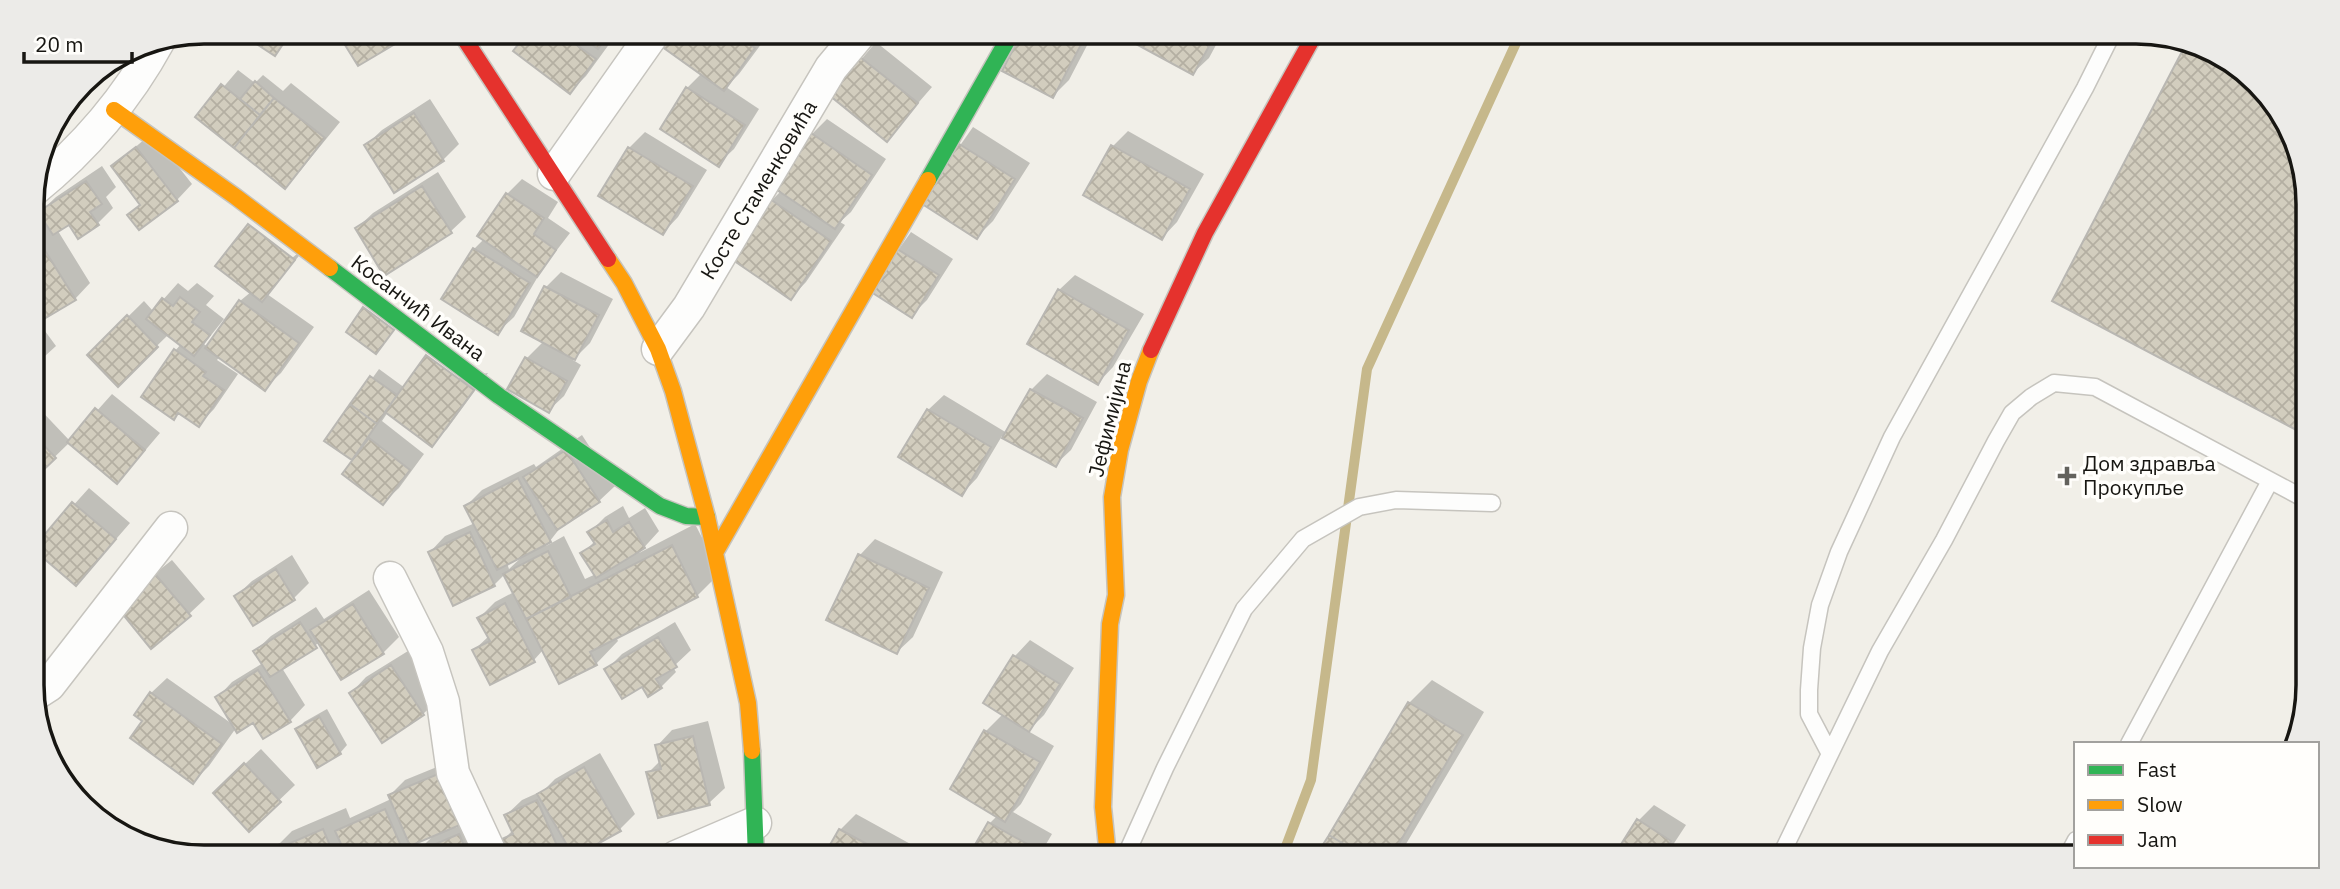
<svg xmlns="http://www.w3.org/2000/svg" width="2340" height="889" font-family="'IBM Plex Sans',sans-serif">
	<defs>
		<pattern id="building-cross-hatch" width="8" height="8" patternUnits="userSpaceOnUse" patternTransform="scale(1.75)"><rect width="8" height="8" fill="#d2cdbe"/><path d="M0 0l8 8M0 8l8-8" fill="none" stroke="#b4afa2"/></pattern>
	</defs>
	<rect width="100%" height="100%" fill="#f1efe8"/>
	<path fill="#0003" fill-rule="evenodd" d="M241 32H295L275 53Z
		M339 32H409L358 63Z
		M530 32H613L605 39 610 43 586 76 570 92 516 51Z
		M674 32H770L739 74 726 87 759 109 734 149 718 164 687 88 702 73 664 46Z
		M1024 32H1094L1069 80 1053 96Z
		M1144 32H1223L1209 58 1193 73 1138 44Z
		M2190 40 2266 91 2307 181 2054 300Z
		M876 42 932 87 887 139 831 95Z
		M238 70 255 83 263 75 283 91 291 83 340 122 300 171 285 187 198 117Z
		M430 99 459 144 443 160 366 145 382 130Z
		M827 119 886 159 851 212 840 222 845 225 806 282 791 298 771 201 781 191 812 134Z
		M973 127 1030 163 993 221 977 237 921 201Z
		M1128 131 1204 174 1177 222 1162 238 1113 146Z
		M645 132 707 170 678 217 663 233 601 195 629 148Z
		M152 133 192 184 177 200 129 215 141 203 113 166Z
		M102 166 116 187 106 197 113 208 98 223 78 236 70 223 58 231 90 283 75 299 32 296V220L41 214 40 212 56 197Z
		M438 172 466 217 450 232 357 228 373 213Z
		M522 179 558 202 548 218 570 233 543 268 514 317 498 332 444 299 474 249 484 239 507 194Z
		M911 232 953 259 927 300 911 316 870 290Z
		M309 244 267 294 314 327 281 373 265 388 220 356 217 360 238 374 214 409 199 425 175 351 181 344 169 334 118 384 89 355 144 301 153 311 178 283 188 291 197 283 214 296 206 305 224 319 204 344 208 347 240 301Z
		M561 272 613 299 590 343 573 360 581 365 564 396 548 411 527 358 544 341 546 287Z
		M1075 275 1144 314 1113 367 1098 383 1059 290Z
		M34 316 56 346 33 367V317Z
		M379 369 405 388 488 373 447 429 431 444 388 412 382 421 424 454 399 488 383 503 354 460 327 441Z
		M1047 374 1097 402 1071 450 1055 465 1002 436 977 478 962 494 928 410 944 395 1007 433 1031 390Z
		M112 394 160 433 132 466 117 482 70 442 33 478V402L70 441Z
		M582 435 615 486 599 501 564 523 546 546 564 536 585 579 596 574 583 553 595 541 589 533 605 517 623 506 629 518 645 508 659 531 639 553 695 524 720 573 697 596 616 637 618 641 596 664 543 650 534 660 474 650 489 636 479 618 495 602 514 592 505 574 494 585 430 552 445 536 475 523 466 506 482 490 534 464 536 467ZM524 555 509 569 507 563Z
		M89 488 130 523 91 568 35 548Z
		M875 539 943 572 913 637 897 652 828 619 860 555Z
		M292 555 309 583 294 598 236 596 252 581Z
		M172 560 205 599 189 614 133 591Z
		M369 590 399 637 383 653 341 678 320 642 282 668 305 705 290 721H254L236 728 209 766 193 782 145 720 151 693 167 678 235 726 217 698 232 682 263 663 255 651 271 636 316 607 324 619Z
		M675 622 691 650 673 667 676 672 661 687 643 685 607 669 622 654Z
		M1030 640 1074 668 1044 715 1028 731 1054 746 1021 804 1013 812 1052 834 1042 851 1054 857H970L990 823 998 815 986 731 1003 714 985 703 1015 656Z
		M408 651 439 699 423 714 351 693 366 677Z
		M1432 680 1484 712 1406 844 1395 857H1317L1409 703Z
		M327 709 347 745 340 753 297 730 304 722Z
		M708 721 725 788 709 803 648 773 660 761 657 746 672 730Z
		M261 749 295 785 249 829 230 778Z
		M600 753 635 814 620 829 571 849 562 857H512L504 839 513 830 506 815 522 800 544 790 555 779Z
		M454 760 475 808 455 828 475 819 491 857H407L415 854 435 834 417 841 404 854 396 857H249L280 843 292 831 346 808 350 818 391 799 390 795 405 780Z
		M1654 805 1686 825 1665 857H1615L1639 820Z
		M856 814 925 852 922 857H825L840 830Z"/>
	<g fill="none" stroke-linecap="round" stroke-linejoin="round">
		<path stroke="#c6b88b" stroke-width="10" d="M1282 857 1311 780 1367 369 1521 32"/>
	</g>
	<path fill="url(#building-cross-hatch)" stroke="#b9b7b2" stroke-width="2" d="M238 32H291L275 56Z
		M337 32H404L407 37 358 66Z
		M528 32H559L596 59 570 94 513 51Z
		M575 32H610L598 49Z
		M672 32H732L755 48 724 91 661 46Z
		M1022 32H1070L1084 39 1053 98 1002 71Z
		M1142 32H1217L1193 75 1136 44Z
		M2188 40 2266 91 2307 181 2304 434 2052 301Z
		M860 57 918 103 887 142 829 95Z
		M255 81 274 98 260 115 240 99Z
		M221 84 260 115 234 148 195 117Z
		M686 87 745 125 719 167 660 129Z
		M274 98 325 138 285 189 234 148Z
		M414 113 444 161 394 193 364 145Z
		M811 133 872 175 835 229 774 188Z
		M956 142 1015 179 977 239 919 202Z
		M1111 145 1190 189 1162 240 1083 195Z
		M136 147 178 201 139 230 127 215 140 205 111 166Z
		M628 147 693 186 663 235 598 196Z
		M86 181 102 204 90 212 99 225 78 239 69 225 53 235 38 212Z
		M422 186 452 233 384 276 355 228Z
		M506 193 544 218 534 234 556 250 537 277 477 236Z
		M770 199 831 241 791 300 730 258Z
		M248 224 295 260 262 302 215 266Z
		M32 230 76 300 44 319 32 300Z
		M894 247 939 275 912 318 868 290Z
		M473 248 530 283 498 335 441 299Z
		M544 286 599 315 575 360 521 331Z
		M1058 289 1129 330 1098 385 1027 344Z
		M180 297 200 312 192 322 210 335 194 356 146 319 162 298 173 306Z
		M239 300 299 343 265 391 205 348Z
		M363 307 394 330 376 354 346 332Z
		M127 315 158 347 118 387 87 355Z
		M174 349 206 372 203 376 224 390 199 427 178 413 174 420 141 397Z
		M33 351 42 363 33 370Z
		M426 355 474 390 432 447 385 412Z
		M525 357 567 381 549 413 507 389Z
		M370 376 397 395 377 424 350 404Z
		M1030 389 1083 418 1056 467 1002 438Z
		M350 404 377 424 352 460 324 441Z
		M95 408 145 450 117 484 67 442Z
		M927 409 991 447 962 496 898 457Z
		M33 434 56 458 33 480Z
		M369 438 410 470 383 505 342 474Z
		M566 450 600 502 557 530 523 477Z
		M518 478 551 542 497 570 464 506Z
		M72 502 116 539 76 586 34 550V547Z
		M607 520 613 532 629 522 645 548 596 578 580 553 595 544 587 532Z
		M470 532 495 586 453 606 428 552Z
		M672 545 698 597 590 652 597 665 559 684 526 619Z
		M548 551 571 597 526 619 503 574Z
		M858 554 929 588 897 654 826 620Z
		M276 569 295 600 253 626 234 596Z
		M155 574 191 616 151 649 116 606Z
		M505 603 535 662 490 685 472 650 490 641 477 618Z
		M353 604 384 654 341 680 310 630Z
		M300 622 317 648 270 677 253 651Z
		M658 637 677 667 656 679 662 688 648 697 642 687 622 699 604 669Z
		M1013 655 1060 684 1029 732 983 703Z
		M391 665 424 715 382 743 349 693Z
		M258 670 291 722 263 739 253 723 237 733 215 697Z
		M150 692 222 744 193 784 130 738 142 721 134 715Z
		M1408 702 1463 735 1391 857H1365L1329 835Z
		M319 716 341 754 317 768 295 729Z
		M984 730 1040 762 1005 822 950 789Z
		M693 736 710 805 658 818 646 772 661 769 655 745Z
		M244 763 281 802 249 832 213 793Z
		M584 767 621 831 574 857 537 794Z
		M438 774 460 825 410 846 388 795Z
		M537 800 562 857H510L502 839 513 834 504 815Z
		M385 809 405 855 401 857H347L335 831Z
		M1637 819 1671 841 1661 857H1613Z
		M988 822 1038 850 1034 857H968Z
		M323 829 335 857H269L267 853Z
		M839 829 891 857H823Z
		M459 834 469 857H414L412 854Z
		M1329 835 1365 857H1315Z"/>
	<g fill="none" stroke-linecap="round" stroke-linejoin="round">
		<defs>
			<path id="lane" d="M2129 744 2270 481
				M1830 754 1809 714V690L1812 648 1820 605 1839 552 1892 437 2085 88 2113 32
				M1125 857 1165 768 1244 609 1303 539 1359 507 1396 500 1492 503
				M1780 857 1880 651 1944 540 1996 441 2012 413 2031 397 2054 383 2095 387 2303 498
				M2067 857 2076 840"/>
			<path id="street" d="M554 174 654 32
				M32 191C84 149 127 99 159 40
				M658 349 689 307 831 68 861 32
				M390 578 427 652 443 702 453 773 492 857
				M35 694 49 685 171 528
				M676 857 755 823"/>
			<path id="fast" d="M928 180 1012 32
				M330 268 499 396 660 506 686 516 707 517
				M752 751 756 857"/>
			<path id="slow" d="M114 110 236 197 330 268
				M608 259 624 283 658 349 673 391 707 517 748 703 752 751
				M716 551 928 180
				M1108 857 1103 807 1110 624 1116 595 1112 497 1120 450 1139 381 1151 350"/>
			<path id="jam" d="M460 32 608 259
				M1151 350 1205 233 1316 32"/>
		</defs>
		<use href="#lane" stroke="#c6c4be" stroke-width="19"/>
		<use href="#street" stroke="#c6c4be" stroke-width="35"/>
		<use href="#fast" stroke="#c6c4be" stroke-width="19"/>
		<use href="#slow" stroke="#c6c4be" stroke-width="19"/>
		<use href="#jam" stroke="#c6c4be" stroke-width="19"/>
		<use href="#lane" stroke="#fdfdfc" stroke-width="16"/>
		<use href="#street" stroke="#fdfdfc" stroke-width="32"/>
		<use href="#fast" stroke="#30b455" stroke-width="16"/>
		<use href="#slow" stroke="#ff9f0a" stroke-width="16"/>
		<use href="#jam" stroke="#e5322d" stroke-width="16"/>
	</g>
	<path fill="#63625d" stroke="#fffefb" stroke-width="2.5" d="M2063.5 465.5h7v7h7v7h-7v7h-7v-7h-7v-7h7z"/>
	<g text-anchor="middle" stroke-width="7" stroke-linejoin="round" paint-order="stroke">
		<g font-size="21" fill="#171612" stroke="#fffefb">
			<text transform="translate(759 190) rotate(-59)" y="7">Косте Стаменковића</text>
			<text transform="translate(418 308) rotate(37)" y="7">Косанчић Ивана</text>
			<text transform="translate(1110 419) rotate(-76)" y="7">Јефимијина</text>
		</g>
		<g font-size="21" fill="#171612" stroke="#fffefb" text-anchor="start">
			<text x="2083" y="471">Дом здравља<tspan x="2083" dy="24">Прокупље</tspan></text>
		</g>
	</g>
	<path d="M0 0H2340V889H0ZM204 44H2136A160 160 0 0 1 2296 204V685A160 160 0 0 1 2136 845H204A160 160 0 0 1 44 685V204A160 160 0 0 1 204 44Z" fill="#ecebe8" fill-rule="evenodd"/>
	<path fill="none" stroke="#171612" stroke-width="3.5" d="M204 44H2136A160 160 0 0 1 2296 204V685A160 160 0 0 1 2136 845H204A160 160 0 0 1 44 685V204A160 160 0 0 1 204 44Z"/>
	<rect x="2074" y="742" width="245" height="126" fill="#fffefb" stroke="#a2a19e" stroke-width="2"/>
	<rect x="2088" y="765" width="35" height="10" fill="#30b455" stroke="#a2a19e" stroke-width="2"/>
	<text x="2137" y="777" font-size="21" fill="#171612">Fast</text>
	<rect x="2088" y="800" width="35" height="10" fill="#ff9f0a" stroke="#a2a19e" stroke-width="2"/>
	<text x="2137" y="812" font-size="21" fill="#171612">Slow</text>
	<rect x="2088" y="835" width="35" height="10" fill="#e5322d" stroke="#a2a19e" stroke-width="2"/>
	<text x="2137" y="847" font-size="21" fill="#171612">Jam</text>
	<path d="M24 52v10h108v-10" fill="none" stroke="#171612" stroke-width="3.5"/>
	<text x="35" y="52" font-size="21" fill="#171612" stroke="#fffefb" stroke-width="5" paint-order="stroke">20 m</text>
</svg>
